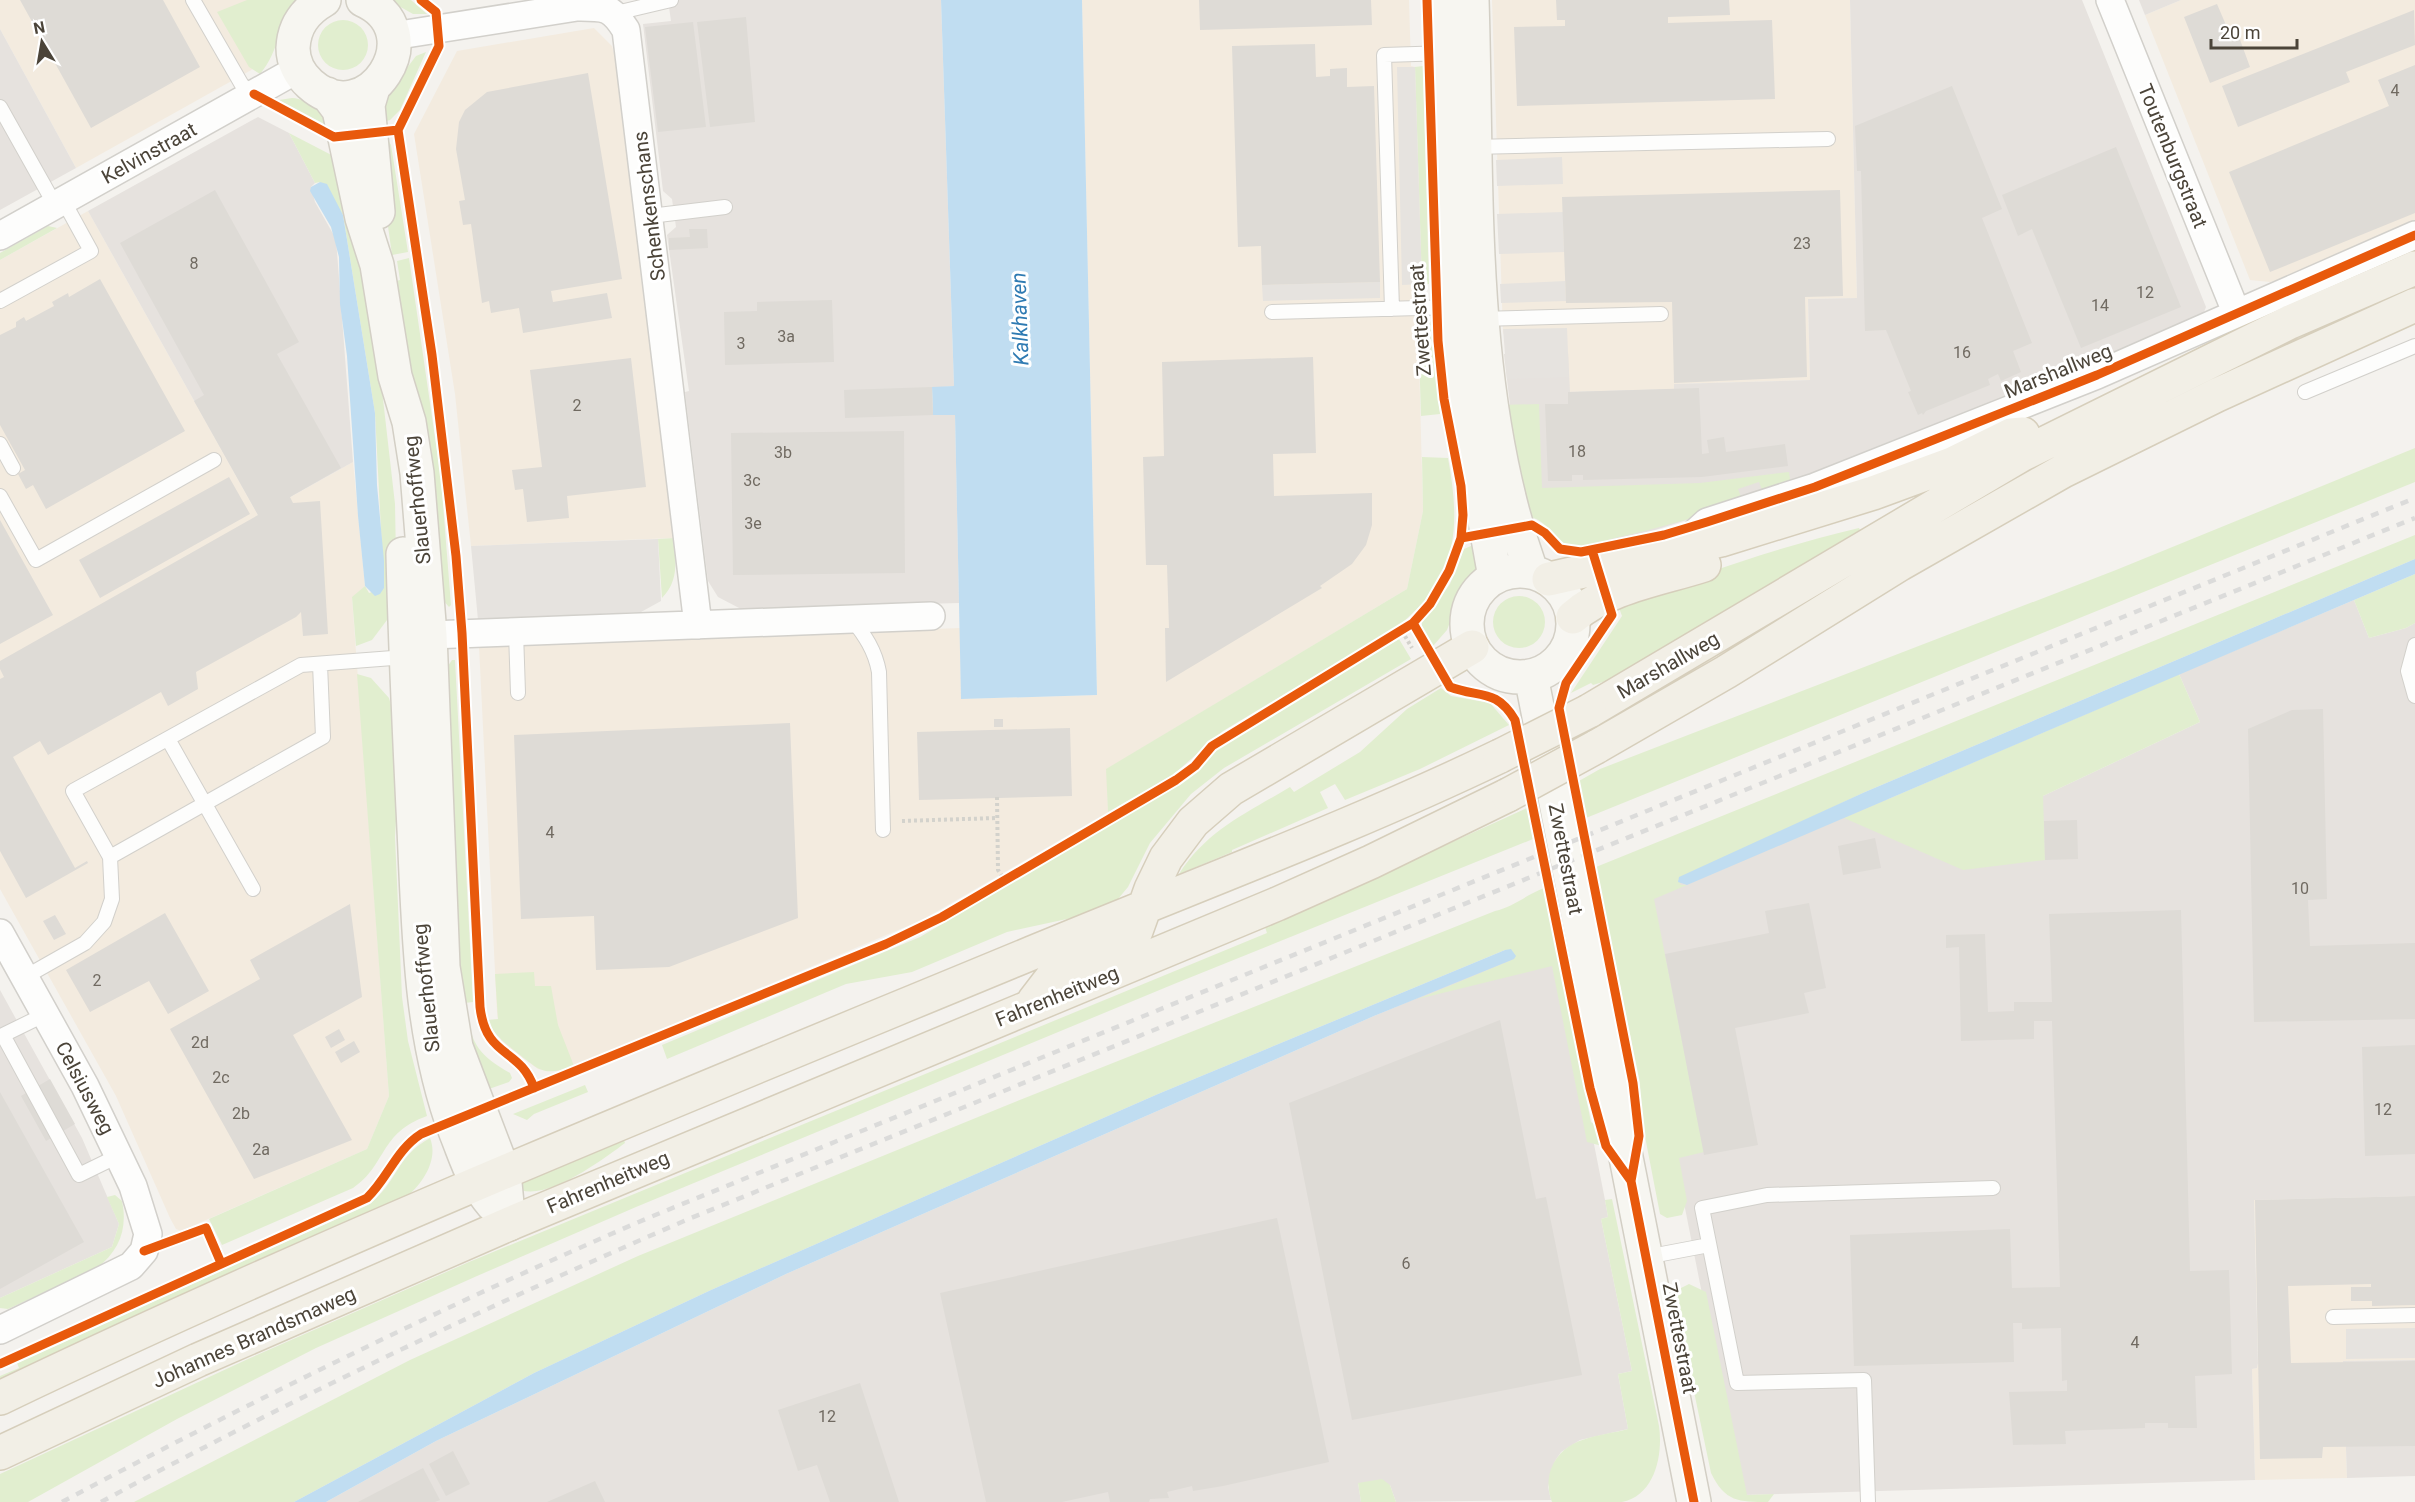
<svg xmlns="http://www.w3.org/2000/svg" width="2415" height="1502" font-family="Roboto,sans-serif">
	<rect width="100%" height="100%" fill="#f4f2ee"/>
	<path fill="#f3ebdf" d="M0 0H266L253 69 76 168 0 29Z
		M1082 0H1409L1411 66 1415 67 1422 284 1417 285 1423 511 1407 589 1107 769 1108 812 922 920 574 1066 559 1071 538 1069 501 1042 497 1012 479 646 960 628 961 699 1097 695Z
		M1492 0H1850L1857 298 1808 299 1810 380 1675 384 1674 389 1569 392 1503 333Z
		M2181 0H2415V224L2283 279 2270 282 2250 280 2145 15Z
		M594 28 612 46 616 60 674 538 471 546 455 394 414 134 457 51Z
		M88 211 258 515 353 462 365 586 352 598 389 1096 367 1149 181 1231 176 1229 170 1218 116 1096 0 889V260Z
		M2415 1196V1360L2343 1361 2347 1478 2255 1480 2252 1369 2257 1368 2258 1362 2254 1200Z"/>
	<path fill="#e6e2de" d="M668 0H941L954 386 932 388 933 415H955L959 603 741 609 718 597 708 581 685 392 689 391 667 235 676 227 672 199 663 191 643 24 671 21Z
		M1850 0H2082L2206 307 2204 312 2196 322 1813 480 1655 530 1584 546 1576 547 1561 541 1547 524 1535 518 1510 405 1504 354 1568 353 1570 392 1674 389V384L1810 380 1808 299 1857 298Z
		M2139 0H2181L2145 15Z
		M0 29 76 168 0 210Z
		M258 117 289 133 315 183 311 187 315 202 336 239 353 462 258 515 88 211Z
		M2354 600 2369 638 2406 628 2415 623V1196L2254 1200 2258 1363 2257 1368 2252 1369 2255 1480 1742 1495 1626 911 1652 891 1866 800 2043 796 2200 722 2179 674Z
		M1554 941 1605 1200 1608 1217 1601 1219 1632 1371 1618 1374 1628 1429 1580 1440 1561 1452 1555 1461 1548 1487 1551 1500 1396 1502 1390 1485 1358 1483 1361 1502H326L436 1441 786 1274 1374 1016Z
		M0 990 82 1138 119 1224 112 1247 0 1298Z
		M2415 1360V1476L2347 1478 2343 1361Z"/>
	<path fill="#e1eecf" d="M247 0H296C279 23 279 52 260 74L249 67 217 12Z
		M388 0H411L427 14H413Z
		M318 45a25 25 0 1 1 50 0a25 25 0 1 1-50 0Z
		M426 52 400 110 390 120 383 122 385 97 416 56Z
		M1423 66 1429 284H1422L1415 67Z
		M292 98C310 99 320 111 328 126L279 100Z
		M289 133 341 160 356 221 380 373 395 504 396 558 393 612 372 640 356 646 352 597 365 586 369 593 384 588 375 413 343 215 320 182 315 183Z
		M381 139 388 140 391 145 408 252 392 255 386 212Z
		M48 226 57 228 0 260V253Z
		M409 258 441 479 451 605 449 607 442 599 396 281 400 280 397 261Z
		M1418 320H1430L1440 414 1421 416Z
		M1539 404 1542 488 1700 483 1789 472 1791 486 1764 495 1759 482 1738 489 1743 502C1702 515 1661 528 1619 537 1605 540 1589 548 1574 546 1554 544 1550 521 1530 517L1501 405Z
		M2415 448V482L1586 818 1579 781 1600 769 2116 570Z
		M1422 457 1448 458C1461 528 1458 578 1398 626L1223 731 1174 774 1108 812 1106 769 1407 589 1423 511Z
		M1859 528 1860 530 1606 681 1593 685 1591 683 1571 693 1622 616 1618 605C1697 576 1777 547 1859 528Z
		M2415 535V559L1865 792 1678 880 1681 885H1687L1654 899 1704 1152 1679 1158 1687 1201 1682 1215 1667 1218 1660 1214 1641 1116 1640 1083 1596 867Z
		M674 538C676 560 679 581 662 598L658 539Z
		M1478 543 1480 561 1476 570 1461 594 1447 630 1433 646 1422 629V622L1450 584 1464 549Z
		M2415 574V623L2406 628 2369 638 2354 600Z
		M1493 622a26 26 0 1 1 52 0a26 26 0 1 1-52 0Z
		M1399 639 1411 659 1224 768 1191 794 1150 843 1128 887 1118 899 1090 914 1007 932 912 972 846 984 667 1059 662 1045 920 937 1188 779 1221 746Z
		M452 660H455L473 1002 465 1003C472 1043 474 1052 510 1073L512 1078 509 1082 486 1090 459 1004 444 672Z
		M357 674 371 678 389 698 401 741 395 837 402 997 408 1041 427 1116C379 1133 387 1165 353 1188L222 1245 209 1219 367 1149 389 1096Z
		M2179 674 2200 722 2043 796 2045 860 1963 870 1844 818Z
		M1441 688 1451 696 1490 703 1509 725 1420 769 1345 800 1335 784 1320 792 1328 808 1232 850V852L1179 874C1207 830 1247 813 1290 787L1294 792 1360 752 1407 709Z
		M1527 808 1533 839 1174 984 636 1207 477 1276 316 1348 177 1419 28 1502H0V1474L248 1359 469 1262 1267 933 1265 927Z
		M1544 888 1591 1122 1595 1125 1602 1146 1587 1142 1552 966 1418 999 1514 959 1505 950 1158 1094 711 1290 534 1373 294 1502H134L410 1360 638 1256 1005 1106 1495 911C1513 907 1526 895 1544 888Z
		M534 972 535 986H551L558 1025 574 1066C541 1077 540 1070 515 1051 503 1041 494 1035 487 1020L498 1019 495 974Z
		M585 1085 588 1092 534 1114 527 1120 513 1114Z
		M430 1138C439 1160 422 1185 405 1198L0 1382V1376L19 1368 17 1363 368 1205C398 1183 395 1157 430 1138Z
		M624 1140 625 1143C605 1158 539 1208 514 1186Z
		M115 1195 122 1201C128 1229 119 1251 97 1268L8 1309 0 1308V1298L112 1247 119 1224 107 1197Z
		M1612 1199 1659 1426C1663 1453 1656 1495 1622 1502 1601 1502 1574 1502 1552 1502 1548 1492 1547 1480 1551 1469 1564 1436 1598 1437 1628 1429L1618 1374 1632 1371 1601 1219 1608 1217 1605 1200Z
		M1689 1284 1706 1292 1747 1495 1774 1494 1768 1502C1739 1502 1725 1502 1711 1473L1675 1301 1679 1289Z
		M1382 1479 1390 1485 1396 1502H1361L1358 1483Z"/>
	<path fill="#e6e3df" d="M1397 67H1415L1422 284 1402 285Z
		M1562 157 1563 184 1497 186 1496 160Z
		M1563 212 1564 252 1499 254 1497 214Z
		M1565 281 1566 301 1501 303 1500 284Z
		M1380 282V298L1263 301 1262 285Z
		M1567 328 1569 377 1507 379 1503 329Z
		M658 539 661 601 641 612 478 620 471 546Z
		M2415 1328V1358L2346 1359V1329Z"/>
	<path fill="#c0ddf1" d="M941 0H1082L1097 695 961 699 955 415H933L932 387 954 386Z
		M320 182 327 184 343 215 375 413 377 485 384 561V588L380 594 375 596 365 586 358 516 347 356 340 304 339 257 331 227 310 191 311 187Z
		M2415 559V574L1687 885 1678 882 1679 877 1865 792Z
		M1511 949 1516 956 1514 959 1374 1016 786 1274 436 1441 326 1502H294L534 1373 711 1290 1158 1094 1505 950Z"/>
	<path fill="#dedbd6" d="M20 0H163L200 67 91 128Z
		M1199 0H1371L1372 25 1200 30Z
		M1556 0H1729L1730 15 1668 17V23L1772 20 1775 99 1517 106 1514 27 1565 26V20H1557Z
		M2217 4 2232 39 2239 37 2250 67 2210 83 2184 17Z
		M2414 10 2415 45 2346 72 2350 82 2238 127 2222 86Z
		M746 17 755 122 710 127 697 22Z
		M693 22 706 127 658 132 645 27Z
		M1315 44 1316 77 1330 76V69L1347 68V87L1374 86 1380 282 1262 285 1261 246 1238 247 1232 46Z
		M2415 65V213L2270 272 2229 172 2389 106 2378 80Z
		M588 73 622 279 551 291 553 302 607 293 612 318 523 333 519 308 491 313 489 301 482 303 471 224 463 225 459 201 465 200 456 149 459 122 465 110 487 92Z
		M1952 86 2002 209 1982 218 2032 343 2013 351 2021 372 2001 381 1998 374 1988 379 1990 385 1926 411 1923 415 1922 413 1918 415 1908 392 1911 391 1886 330 1865 331 1861 171H1857L1855 126Z
		M2116 147 2181 307 2081 348 2032 229 2018 236 2002 195Z
		M215 190 299 342 277 354 341 468 290 497 293 503 320 501 328 634 303 636 301 612 296 617 196 672 198 689 168 706 161 692 48 755 40 741 13 757 75 868 87 861 88 863 26 898 0 851V679L4 677 0 669V661L258 515 194 401 204 395 120 243Z
		M1840 190 1843 296 1805 297 1807 377 1674 383 1672 302 1566 303 1562 197Z
		M689 229H707L708 248 669 250V238L690 237Z
		M100 279 185 431 46 509 33 485 26 489 18 474 25 470 0 425V335L16 327V322L24 317 26 321 54 306 52 302 68 293 69 297Z
		M832 300 834 362 725 365 724 312 757 311V302Z
		M1313 357 1316 453 1273 454 1274 496 1372 493V525L1366 545 1352 564 1320 586 1322 588 1166 682 1165 628H1169L1167 565H1146L1143 457 1164 456 1162 362Z
		M631 358 646 487 567 496 569 518 527 522 523 489 515 490 512 470 542 467 530 370Z
		M932 387 933 415 845 418 844 390Z
		M1699 388 1702 454 1709 453 1707 440 1724 437 1726 452 1785 444 1788 466 1702 477 1583 480V475H1572V481H1548L1545 404H1568V392Z
		M904 431 905 573 733 575 731 433Z
		M229 477 250 514 100 598 79 560Z
		M0 520 53 615 0 644Z
		M2323 709 2327 899 2308 900 2310 946 2415 943V1019L2254 1022 2248 729 2292 710Z
		M994 719H1003V727H994Z
		M790 723 798 918 669 967 596 970 594 916 521 919 514 735Z
		M1070 728 1072 796 919 800 917 732Z
		M2077 820 2078 859 2045 860 2044 821Z
		M1875 838 1881 868 1843 875 1838 846Z
		M1809 903 1826 988 1804 993 1809 1013 1735 1028 1758 1145 1704 1155 1665 954 1769 933 1765 911Z
		M350 904 362 997 293 1035 352 1140 254 1179 170 1029 260 979 250 960Z
		M2181 910 2190 1271 2229 1270 2232 1374 2195 1376 2197 1428H2168V1423H2145V1428L2065 1431 2066 1444 2013 1445 2009 1392 2067 1391V1380L2062 1381 2061 1328 2022 1329V1323H2013L2014 1362 1854 1366 1850 1235 2010 1229 2012 1288 2060 1287 2052 1021H2034V1039L1961 1041 1959 947 1946 948V935L1985 934 1988 1012 2014 1011V1002H2052L2049 914Z
		M165 913 209 991 168 1014 149 981 90 1012 66 970Z
		M55 915 66 934 54 940 43 921Z
		M1500 1020 1536 1199 1546 1197 1582 1375 1352 1420 1289 1103Z
		M339 1029 345 1040 331 1048 325 1037Z
		M354 1041 360 1052 341 1063 335 1052Z
		M2415 1045V1154L2365 1156 2362 1047Z
		M50 1079 75 1124 46 1141 21 1096Z
		M0 1092 84 1242 0 1289Z
		M2415 1196V1305L2372 1306V1301H2351V1287H2371V1284L2288 1286 2291 1363 2415 1361V1446L2323 1447 2322 1458 2260 1459 2255 1200Z
		M1277 1218 1329 1462 1223 1486 1193 1491 1192 1486 1167 1492 1169 1498 1150 1499 1149 1502H1110L1108 1492 1062 1502H986L940 1293Z
		M860 1383 899 1502H830L817 1465 798 1471 778 1410Z
		M453 1451 470 1484 446 1496 429 1464Z
		M423 1468 440 1500 435 1502H358Z
		M595 1481 605 1502H547Z"/>
	<g fill="none" stroke-linecap="round" stroke-linejoin="round">
		<defs>
			<path id="lane" d="M193 0 242 85 254 94
				M616 13 671 0
				M0 107 55 205
				M1473 147 1828 139
				M650 216 725 207
				M0 301 91 251 63 200
				M1392 309 1384 55 1447 53
				M1272 312 1456 307
				M1480 319 1661 314
				M2305 392 2415 346
				M0 444 13 468
				M0 496 36 560 214 460
				M852 619C865 636 875 650 879 672L883 830
				M516 632 518 693
				M2415 645 2408 671 2415 696
				M168 739 253 889
				M110 857 323 737 320 664
				M25 977 85 943 104 922 112 899 110 857 73 791 301 665 406 657
				M46 1014 3 1035 79 1175 120 1155
				M1646 1257 1709 1245
				M2333 1317 2415 1315
				M1868 1502 1864 1380 1737 1383 1702 1208 1767 1195 1993 1188"/>
			<path id="street" d="M2110 0 2236 312
				M393 36 577 7C605 7 611 6 626 30L698 625
				M0 236 298 69
				M1674 552 1707 522 1815 487 2097 375 2415 235
				M430 635 931 616
				M0 933 85 1086 133 1186 148 1234 144 1251 131 1266 0 1330"/>
			<path id="secondary" d="M324 0C305 11 294 26 293 48 293 62 300 75 310 84 367 135 435 32 363 0
				M1444 0 1453 296 1460 383 1495 577
				M1472 0C1478 188 1467 392 1531 571
				M373 88 368 105 378 212
				M327 94 339 110 362 218 377 265 395 376 409 422 417 473 430 635 443 967 456 1047 504 1173 509 1224
				M403 554C405 640 409 725 413 809 419 919 417 1029 456 1133 468 1163 472 1180 493 1205
				M1467 624a53 53 0 1 1 106 0a53 53 0 1 1-106 0Z
				M1531 676 1694 1502"/>
			<path id="primary" d="M1549 579 1721 540 1873 493 1952 464 2011 435 2023 434
				M1573 617C1607 587 1661 579 1704 565
				M1589 711 2021 455 2290 322 2415 268
				M1596 747 1726 672 1900 564 2063 471 2217 395 2415 305
				M1034 1001 1057 971 1131 937 1136 931 1151 889 1166 858 1193 822 1231 789 1472 647
				M0 1398C340 1235 691 1094 1039 950 1193 886 1350 828 1500 756
				M0 1453 198 1360 509 1224 1277 904 1371 862 1508 795"/>
		</defs>
		<use href="#lane" stroke="#d2d0cb" stroke-width="16"/>
		<use href="#street" stroke="#d2d0cb" stroke-width="30"/>
		<use href="#secondary" stroke="#d3cfc5" stroke-width="36"/>
		<use href="#primary" stroke="#d6cebb" stroke-width="36"/>
		<path stroke="#d3d2cc" stroke-width="4" stroke-dasharray="3 3" stroke-linecap="butt" d="M1402 631 1412 648
			M997 797 998 870 1005 880
			M902 821 997 818"/>
		<use href="#lane" stroke="#fdfdfc" stroke-width="14"/>
		<use href="#street" stroke="#fdfdfc" stroke-width="27"/>
		<use href="#secondary" stroke="#f7f6f1" stroke-width="33"/>
		<use href="#primary" stroke="#f2efe6" stroke-width="33"/>
		<path stroke="#dbdbda" stroke-width="4.5" stroke-dasharray="8 8" stroke-linecap="butt" d="M62 1502C254 1400 448 1304 648 1218L2415 498
			M101 1502C293 1398 490 1305 691 1218L2415 518"/>
		<defs>
			<path id="primary-bridge" d="M1500 756 1589 711
				M1508 795 1596 747"/>
		</defs>
		<use href="#primary-bridge" stroke="#d6cebb" stroke-width="36" stroke-linecap="butt"/>
		<use href="#primary-bridge" stroke="#f2efe6" stroke-width="33"/>
		<defs>
			<path id="cycleway" d="M421 0 436 12 439 46 398 130 432 355 456 556 462 633 480 1007C486 1059 520 1047 534 1088
				M254 94 334 137 398 130
				M1461 538 1532 525 1545 533 1560 549 1581 552 1664 535 1707 522 1815 487 2097 375 2415 235
				M1592 550 1612 615 1566 683 1559 708 1633 1083 1639 1136 1631 1181 1694 1502
				M1413 623 1450 687C1479 698 1496 688 1515 720L1590 1088 1606 1146 1631 1181
				M144 1251 206 1228 221 1263
				M0 1364 367 1198C388 1178 396 1150 421 1134L886 944 942 917 1176 780 1195 766 1212 746 1413 623 1430 604 1449 571 1461 538 1463 515 1461 486 1444 399 1438 341 1427 0"/>
		</defs>
		<use href="#cycleway" stroke="#fff" stroke-width="13"/>
		<use href="#cycleway" stroke="#e8590c" stroke-width="9"/>
	</g>
	<g text-anchor="middle" stroke-width="6" stroke-linejoin="round" paint-order="stroke">
		<g font-size="16" fill="#706a61">
			<text x="2395" y="96">4</text>
			<text x="1802" y="249">23</text>
			<text x="194" y="269">8</text>
			<text x="2145" y="298">12</text>
			<text x="2100" y="311">14</text>
			<text x="786" y="342">3a</text>
			<text x="741" y="349">3</text>
			<text x="1962" y="358">16</text>
			<text x="577" y="411">2</text>
			<text x="1577" y="457">18</text>
			<text x="783" y="458">3b</text>
			<text x="752" y="486">3c</text>
			<text x="753" y="529">3e</text>
			<text x="550" y="838">4</text>
			<text x="2300" y="894">10</text>
			<text x="97" y="986">2</text>
			<text x="200" y="1048">2d</text>
			<text x="221" y="1083">2c</text>
			<text x="2383" y="1115">12</text>
			<text x="241" y="1119">2b</text>
			<text x="261" y="1155">2a</text>
			<text x="1406" y="1269">6</text>
			<text x="2135" y="1348">4</text>
			<text x="827" y="1422">12</text>
		</g>
		<g font-size="20" fill="#4b4439" stroke="#fff">
			<text transform="translate(149 153) rotate(-29)" y="7">Kelvinstraat</text>
			<text transform="translate(2173 156) rotate(68)" y="7">Toutenburgstraat</text>
			<text transform="translate(649 206) rotate(-97)" y="7">Schenkenschans</text>
			<text transform="translate(1420 320) rotate(-94)" y="7">Zwettestraat</text>
			<text transform="translate(2058 371) rotate(-22)" y="7">Marshallweg</text>
			<text transform="translate(417 500) rotate(-96)" y="7">Slauerhoffweg</text>
			<text transform="translate(1668 665) rotate(-30)" y="7">Marshallweg</text>
			<text transform="translate(1566 859) rotate(79)" y="7">Zwettestraat</text>
			<text transform="translate(426 988) rotate(-96)" y="7">Slauerhoffweg</text>
			<text transform="translate(1057 996) rotate(-22)" y="7">Fahrenheitweg</text>
			<text transform="translate(85 1088) rotate(62)" y="7">Celsiusweg</text>
			<text transform="translate(608 1182) rotate(-23)" y="7">Fahrenheitweg</text>
			<text transform="translate(254 1337) rotate(-24)" y="7">Johannes Brandsmaweg</text>
			<text transform="translate(1680 1338) rotate(79)" y="7">Zwettestraat</text>
		</g>
		<g font-size="21" font-style="italic" fill="#2e7ab2" stroke="#fff">
			<text transform="translate(1020 319) rotate(-92)" y="7">Kalkhaven</text>
		</g>
	</g>
	<g transform="translate(42 42) rotate(349)" stroke="#ffffff" stroke-width="4.5" paint-order="stroke">
	<path d="M0-4.5L10 22L0 15L-10 22Z" fill="#4b4439"/>
	<text y="-9" font-size="16" font-weight="bold" text-anchor="middle" fill="#4b4439">N</text>
	</g>
	<path d="M2211 39v9h86v-9" fill="none" stroke="#4b4439" stroke-width="3"/>
	<text x="2220" y="39" font-size="18" fill="#4b4439" stroke="#ffffff" stroke-width="4.5" paint-order="stroke">20 m</text>
</svg>
